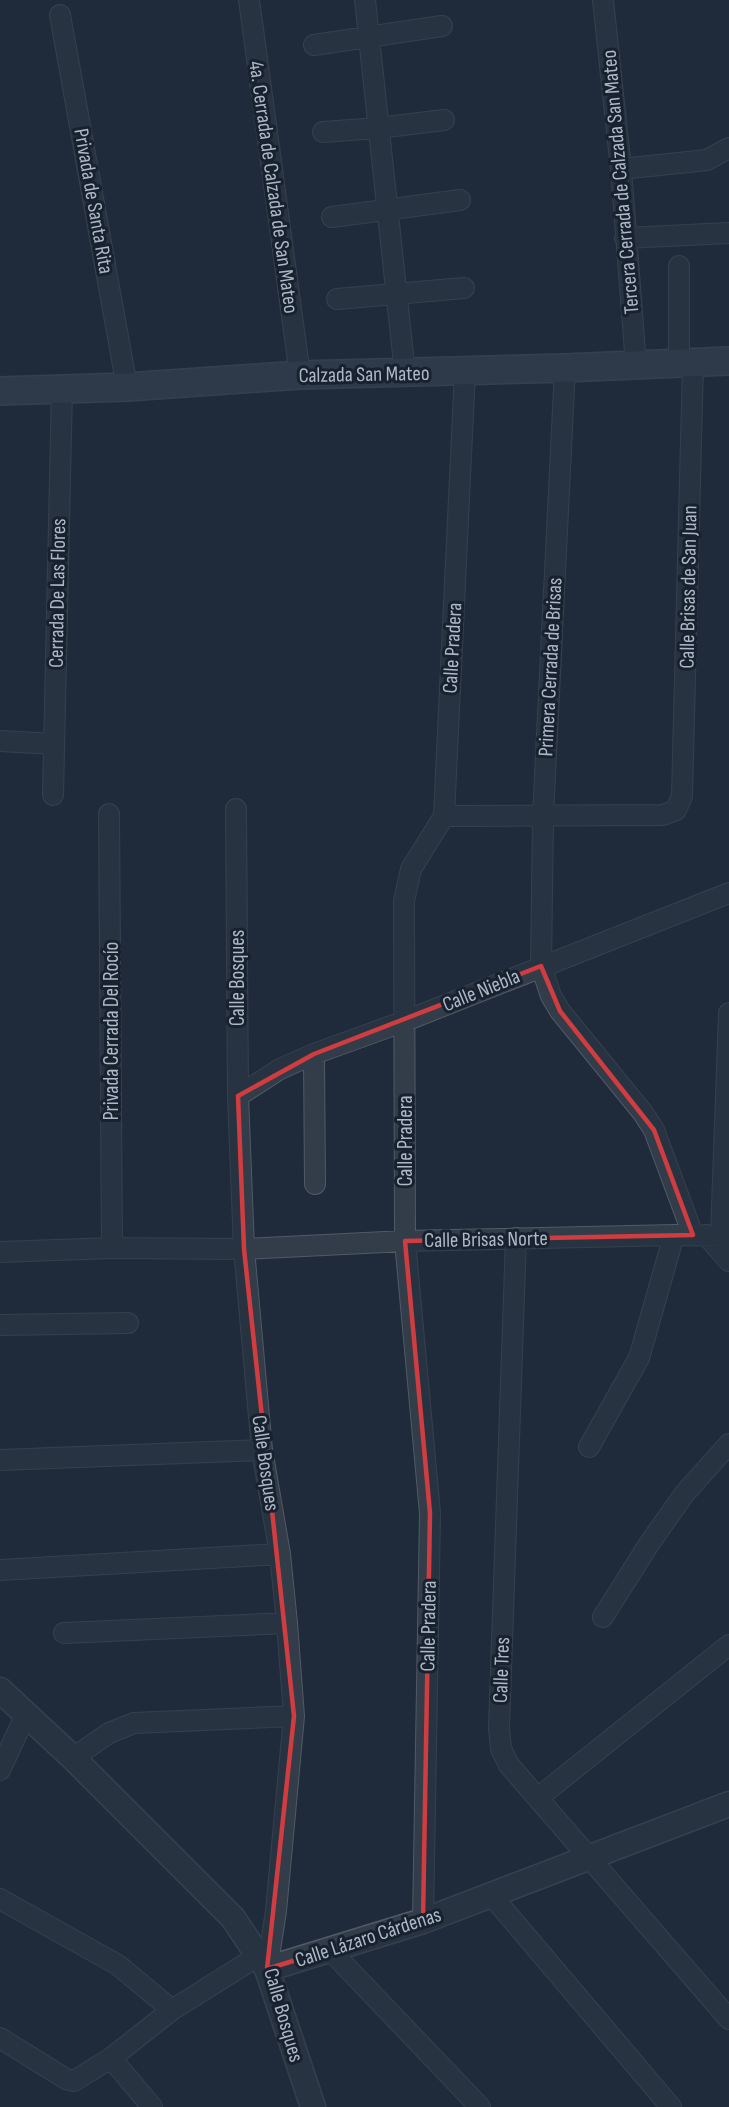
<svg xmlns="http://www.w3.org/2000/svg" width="729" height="2107" font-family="'Sofia Sans Condensed',sans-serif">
	<rect width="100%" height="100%" fill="#1f2b3a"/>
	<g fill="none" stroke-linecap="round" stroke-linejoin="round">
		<defs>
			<path id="minor" d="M249 0 300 375
				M365 0 405 373
				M603 0 621 169 636 365
				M60 15 127 387
				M314 45 442 26
				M323 132 378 128 444 120
				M621 169 707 160 729 148
				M332 217 460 200
				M625 238 729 233
				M679 266V363
				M337 299 464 288
				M565 368 543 816 541 966 551 996 560 1011 643 1113 654 1130 693 1235
				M0 741 54 744
				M53 795 62 388
				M236 809 238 1096 244 1249 262 1450 280 1554 287 1623 294 1716 276 1911 267 1969
				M109 814 112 1248
				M444 816 663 815 676 810 682 796 693 363
				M314 1054 315 1184
				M238 1096 280 1069 314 1054 405 1021 729 893
				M706 1235 729 1261
				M721 1235 729 1013
				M516 1238 499 1728 501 1749 509 1765 729 2019
				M0 1252 112 1248 244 1249 405 1241 674 1235 729 1236
				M0 1325 128 1323
				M589 1447 639 1358 674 1235
				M0 1460 262 1450
				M0 1570 280 1554
				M603 1617 649 1544 685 1493 729 1444
				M64 1633 287 1623
				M73 1758 109 1733 134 1723 294 1716
				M0 1770 26 1714
				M539 1797 729 1645
				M492 1896 671 2107
				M0 1899 118 1965 172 2010
				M423 1921 430 1513 405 1241 404 901 411 869 444 816 465 371
				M331 1951 480 2107
				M0 2038 66 2079 74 2081 111 2058 172 2010 258 1956
				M111 2058 152 2107"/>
			<path id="tertiary" d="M0 1690 73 1758 233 1918 267 1969 313 2107
				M267 1969 423 1921 729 1804"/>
			<path id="secondary" d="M0 391 127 387 300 375 565 368 729 361"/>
		</defs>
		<use href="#minor" stroke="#505a68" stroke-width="22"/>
		<use href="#tertiary" stroke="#505a68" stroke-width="27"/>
		<use href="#secondary" stroke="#505a68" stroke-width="30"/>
		<use href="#minor" stroke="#333d4a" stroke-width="20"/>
		<use href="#tertiary" stroke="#333d4a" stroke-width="24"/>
		<use href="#secondary" stroke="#404c5e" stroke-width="27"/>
	</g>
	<path d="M0 0H729V2107H0ZM541 966 560 1011 654 1130 693 1235 405 1241 430 1513 423 1921 267 1969 294 1716 244 1249 238 1096 314 1054Z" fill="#1f2b3a" fill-opacity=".55" fill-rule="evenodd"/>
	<path fill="none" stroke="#d03d40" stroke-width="4.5" stroke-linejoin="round" d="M541 966 560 1011 654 1130 693 1235 405 1241 430 1513 423 1921 267 1969 294 1716 244 1249 238 1096 314 1054Z"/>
	<g text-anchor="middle" stroke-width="6" stroke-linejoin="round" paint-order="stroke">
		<g font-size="21" fill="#adb7c7" stroke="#18222f">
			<text transform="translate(620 182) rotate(-95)" y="7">Tercera Cerrada de Calzada San Mateo</text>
			<text transform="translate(274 187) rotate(82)" y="7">4a. Cerrada de Calzada de San Mateo</text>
			<text transform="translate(94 201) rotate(80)" y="7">Privada de Santa Rita</text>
			<text transform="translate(364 374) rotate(-1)" y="7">Calzada San Mateo</text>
			<text transform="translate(688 587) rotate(-89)" y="7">Calle Brisas de San Juan</text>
			<text transform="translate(57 593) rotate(-89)" y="7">Cerrada De Las Flores</text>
			<text transform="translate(452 648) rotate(-87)" y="7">Calle Pradera</text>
			<text transform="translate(550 667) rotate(-87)" y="7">Primera Cerrada de Brisas</text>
			<text transform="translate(237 978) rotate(-90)" y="7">Calle Bosques</text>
			<text transform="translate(481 990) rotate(-22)" y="7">Calle Niebla</text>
			<text transform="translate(111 1031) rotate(-90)" y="7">Privada Cerrada Del Rocío</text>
			<text transform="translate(405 1141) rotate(-90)" y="7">Calle Pradera</text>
			<text transform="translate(486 1239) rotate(-1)" y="7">Calle Brisas Norte</text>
			<text transform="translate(266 1463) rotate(82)" y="7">Calle Bosques</text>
			<text transform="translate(428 1626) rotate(-89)" y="7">Calle Pradera</text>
			<text transform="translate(501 1670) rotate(-88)" y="7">Calle Tres</text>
			<text transform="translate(368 1937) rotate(-18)" y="7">Calle Lázaro Cárdenas</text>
			<text transform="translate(284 2015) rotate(74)" y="7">Calle Bosques</text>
		</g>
	</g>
</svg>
